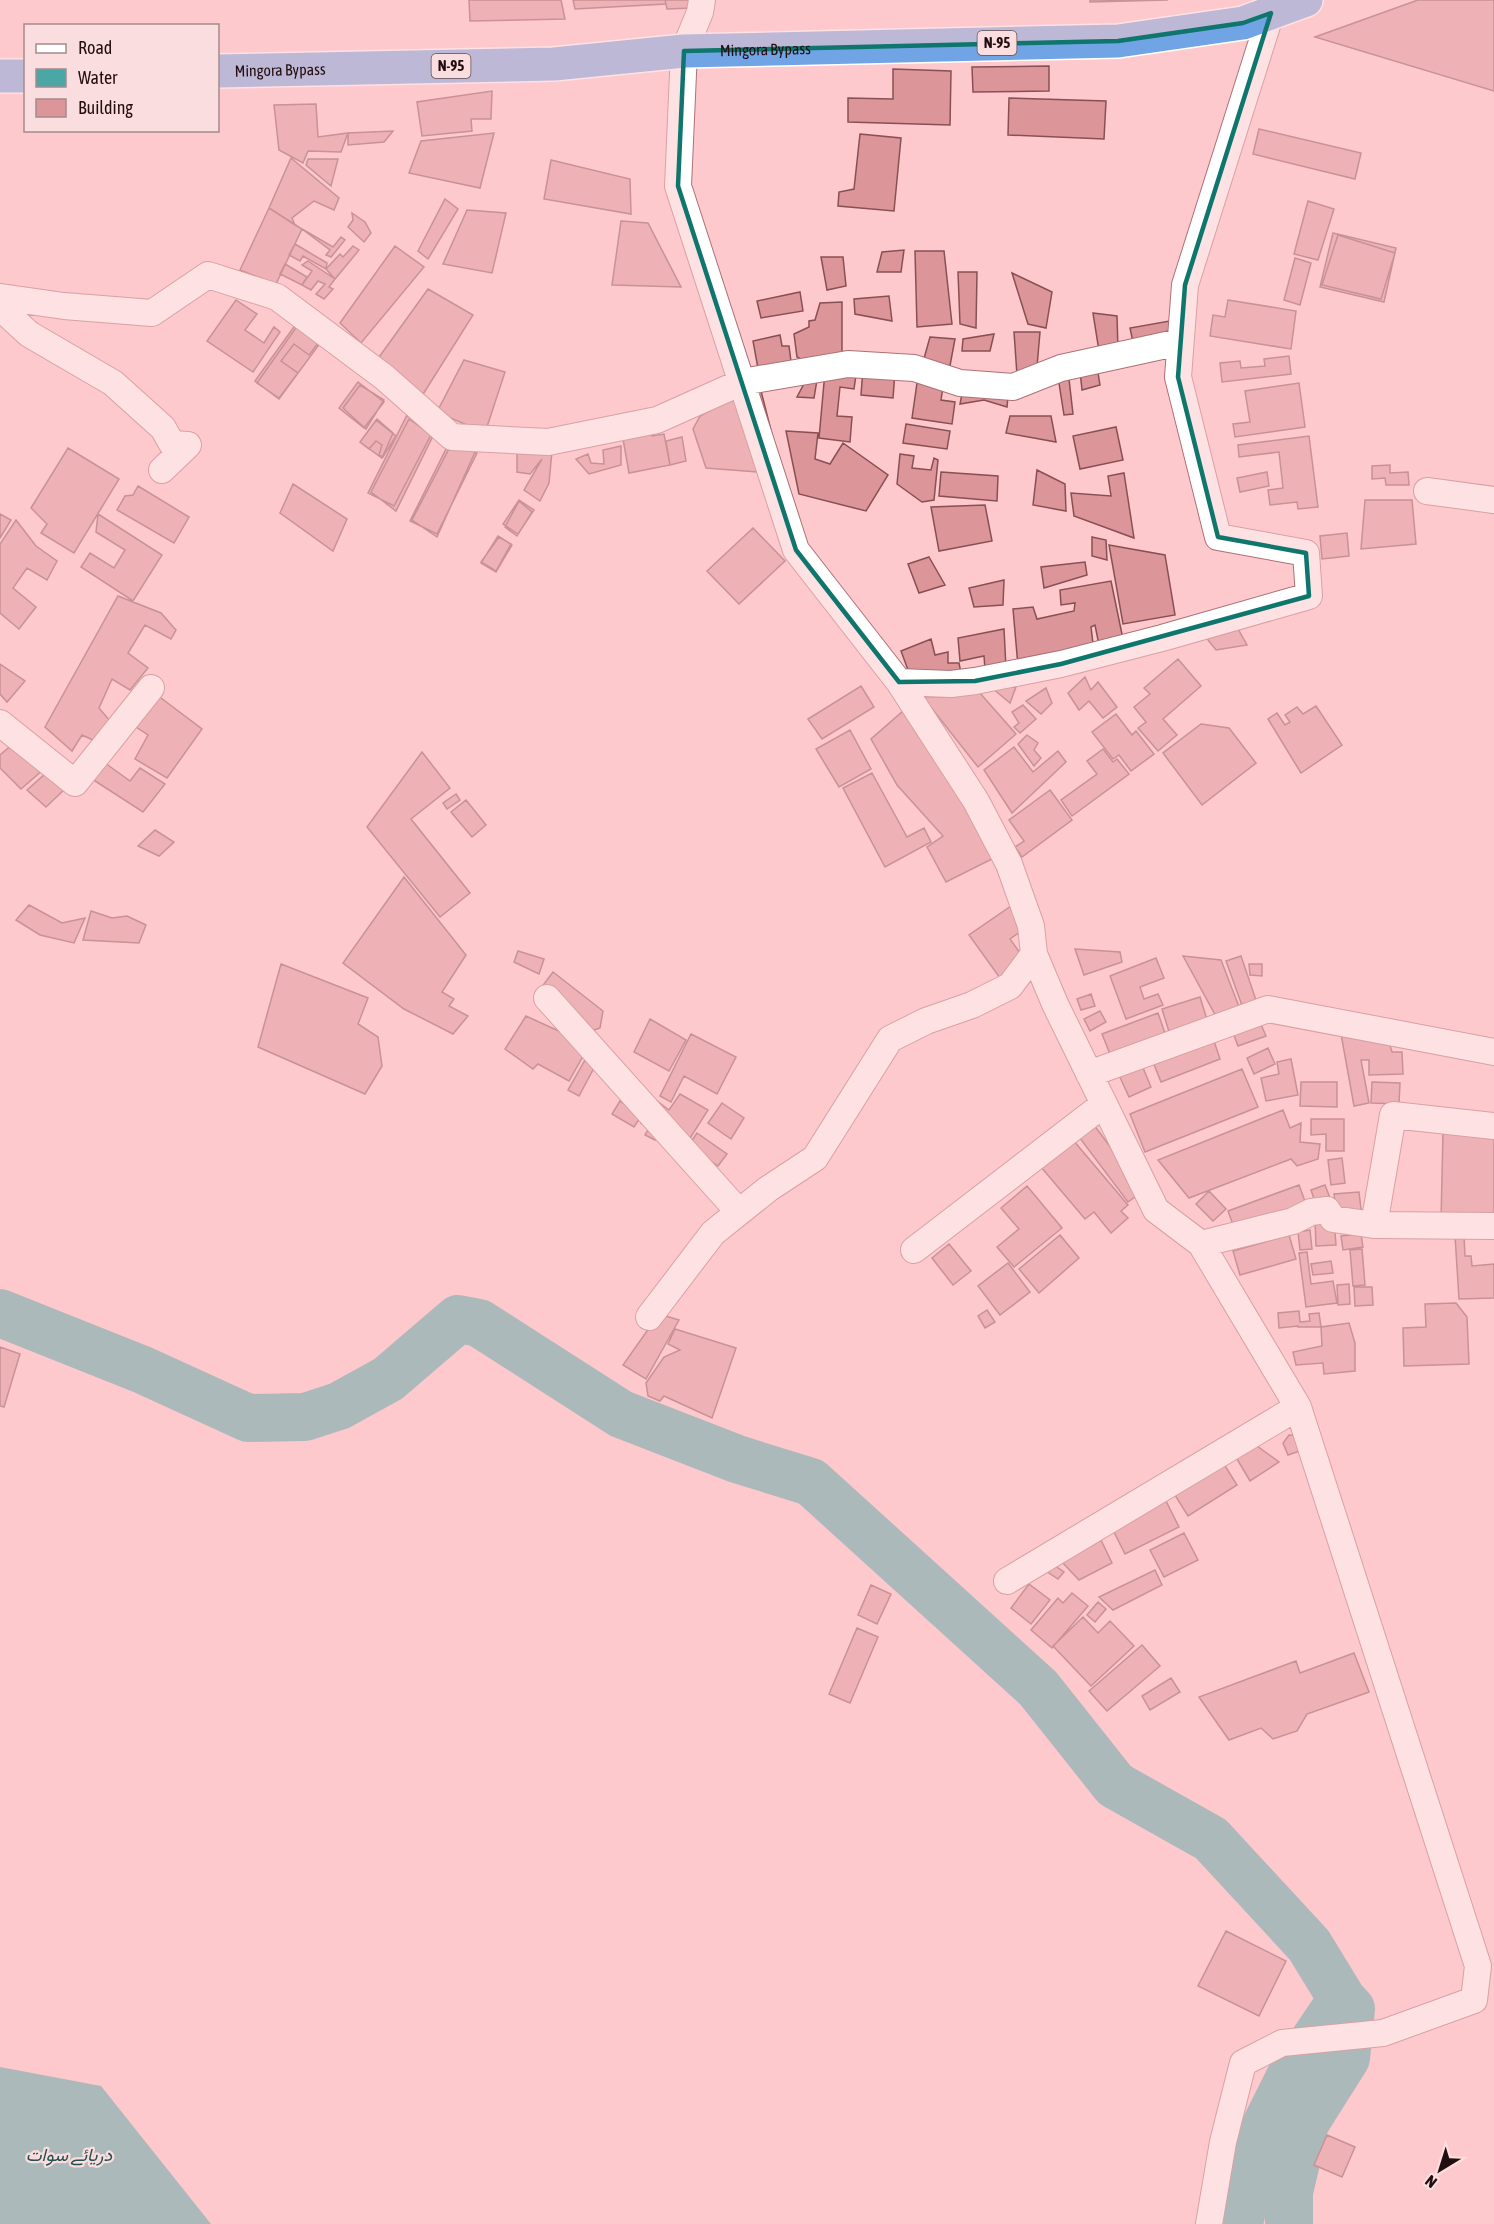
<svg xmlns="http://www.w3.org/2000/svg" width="1494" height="2224" font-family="'Asap Condensed',Vazirmatn,sans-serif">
	<rect width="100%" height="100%" fill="#fec9cc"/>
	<path fill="#4ba6a6" d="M0 2067 101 2086 211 2224H0Z"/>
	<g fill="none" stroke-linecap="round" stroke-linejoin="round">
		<path stroke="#4ba6a6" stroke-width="48" d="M0 1313 143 1370 248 1418 305 1417 339 1406 388 1379 458 1319 479 1323 621 1414 737 1459 811 1482 1038 1688 1115 1785 1211 1839 1309 1945 1342 1999 1292 2073 1256 2145 1239 2224
			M1289 2224V2192L1305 2123 1346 2058 1351 2009 1342 1999"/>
	</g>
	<path fill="#dc9599" stroke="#885054" stroke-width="1.5" d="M469 0H561L565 19 470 21Z
		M573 0H665L666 4 575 9Z
		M665 0H692V8L667 9Z
		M1090 0H1168L1090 2Z
		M1418 0H1494V91L1315 37Z
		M1049 66V91L973 92 972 67Z
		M893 69 951 71 950 125 848 122V98L893 99Z
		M492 91 491 119H471L472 131 422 136 417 102Z
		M1009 98 1106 101 1104 139 1008 135Z
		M316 104 318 137 348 133 341 152 308 151 303 163 279 150 274 105Z
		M1259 129 1361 153 1355 179 1253 154Z
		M393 131 384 142 348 145V133Z
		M494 133 480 188 409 173 421 141Z
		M860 134 901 138 894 211 838 206 839 192 854 189Z
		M291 158 339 198 334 210 314 201 292 218 295 225 269 208Z
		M308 159H338L331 186 306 165Z
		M551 160 630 179 631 214 544 199Z
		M445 199 458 209 428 259 418 251Z
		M1308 201 1334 209 1318 260 1294 254Z
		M269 208 302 229 276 284 240 270Z
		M467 210 506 213 492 273 443 264Z
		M352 213 365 222 371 233 364 242 348 227 353 220Z
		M621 221 648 223 681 287 612 285Z
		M302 229 333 247 341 237 345 240 331 257 326 255 330 250Z
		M1333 233 1396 248 1384 302 1320 287Z
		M1338 235 1395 253 1381 299 1322 285Z
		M295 244 327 263 326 269 303 256 300 261 289 255Z
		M353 246 359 250 335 279 326 269 340 254 343 257Z
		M395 246 424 267 361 343 340 323Z
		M904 250 901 272H877L882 252Z
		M915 251H944L952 324 917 327Z
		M821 257H843L846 286 827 290Z
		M1295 258 1311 263 1300 305 1284 300Z
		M308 261 335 279 329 287 333 289 324 299 316 294 325 284 318 281 311 290 302 285 312 271 302 265Z
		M285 264 307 277 302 285 280 274Z
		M958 272H977L976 328 960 324Z
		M1012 273 1052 292 1046 328 1028 324Z
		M428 289 473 315 420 399 377 360Z
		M800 292 803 311 761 318 757 301Z
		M889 296 892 321 855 314 854 299Z
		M236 300 257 314 245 330 264 343 274 327 280 332 253 372 207 341Z
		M1228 300 1296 311 1291 349 1210 336 1213 315 1225 317Z
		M842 302V362L816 368 797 357 794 334 809 327V321L815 320 820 303Z
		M1093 313 1117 316 1118 350 1099 351Z
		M1175 320 1179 339 1134 347 1130 328Z
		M300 322 322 338 309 355 294 344 281 361 298 373 279 398 257 383Z
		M296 324 321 342 279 399 255 381Z
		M1014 332H1040L1036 378 1017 375Z
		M994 334 990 351H962L963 339Z
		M780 335 782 346H789L792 369 759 374 753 341Z
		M930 337 955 339 949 371 923 362Z
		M1289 356 1291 374 1222 382 1220 363 1240 361 1241 368 1265 366 1264 359Z
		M464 360 505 372 485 433 437 412Z
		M1097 367 1100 385 1082 390 1080 371Z
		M863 368 895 371 893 398 861 395Z
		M825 372 856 375 854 389 840 387 837 416 852 417 850 442 819 438Z
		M1058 377 1069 379 1073 414 1064 415Z
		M806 380H817L814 398 797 397Z
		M358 382 384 402 364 428 339 408Z
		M759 383 782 474 706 468 693 429 700 416Z
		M917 383 943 387 941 400 955 402 952 424 912 418Z
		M964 383 1009 386 1007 407 984 400 960 404Z
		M1299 383 1305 427 1235 437 1233 424 1250 422 1245 391Z
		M360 385 384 400 366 429 343 408Z
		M407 415 434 429 394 506 368 493Z
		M1010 416H1051L1056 442 1006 433Z
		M377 419 393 433 382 458 360 442Z
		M409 419 433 436 396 511 371 492Z
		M376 420 396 436 383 457 379 455 382 445 376 441 369 449 360 442Z
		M650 424 652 436 664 434 670 465 629 473 621 428Z
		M906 424 950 431 947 449 903 443Z
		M1116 427 1123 460 1080 469 1073 436Z
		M786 431 818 433 815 459 830 464 843 443 888 475 866 511 799 494Z
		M1309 436 1318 507 1298 509 1297 502 1270 505 1268 490 1283 488 1279 452 1239 457 1238 445Z
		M682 437 686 461 670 465 666 441Z
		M451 439 477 453 437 534 410 521Z
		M452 443 475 452 437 537 412 520Z
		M621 446V465L589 474 576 459 588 454 591 463 604 464 603 450Z
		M68 448 119 479 74 553 41 533 47 524 31 508Z
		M552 451 549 483 540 501 524 490 542 459 530 474 517 472V452Z
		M900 454 914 456 912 468 931 470 934 458 938 460 934 500 922 502 897 484Z
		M1390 465V473L1408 472 1409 485H1386L1385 478 1372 479V466Z
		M1037 470 1065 484 1066 511 1033 505Z
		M941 472 998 476 997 501 939 496Z
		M1267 472 1269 486 1240 492 1237 478Z
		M1124 473 1134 538 1074 516 1071 493 1111 496 1108 476Z
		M293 484 347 519 333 551 280 513Z
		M138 486 189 517 174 543 117 510 125 496 133 495Z
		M519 500 534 510 518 534 503 524Z
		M1365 500H1412L1416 544 1361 549Z
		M519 501 532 512 517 536 505 527Z
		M985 505 992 541 939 551 931 507Z
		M0 514 11 520 0 538Z
		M98 514 162 555 133 601 81 567 90 553 114 568 125 550 96 532Z
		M16 520 36 546 57 561 47 580 27 568 13 588 36 607 19 629 0 613V544Z
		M753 528 785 561 739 604 707 571Z
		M1347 533 1349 556 1322 559 1320 536Z
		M498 536 512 545 496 572 481 563Z
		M499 537 511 544 496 571 481 562Z
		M1092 537 1106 540 1107 560 1092 556Z
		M1109 545 1165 555 1175 615 1123 624Z
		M929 557 945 585 919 593 908 564Z
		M1085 562 1087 575 1044 588 1041 567Z
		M1004 580 1003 605 974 607 969 588Z
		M1111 581 1124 644 1100 650 1095 625 1091 627 1094 652 1018 666 1013 609 1033 607 1037 619 1074 611 1075 603 1061 605 1060 590Z
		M118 596 161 613 176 630 171 639 145 625 128 653 148 668 130 690 112 679 99 708 110 721 95 741 82 735 72 751 45 727Z
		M1237 627 1247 645 1216 650 1204 635Z
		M1004 629 1006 668 985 669 984 656 960 661 958 638Z
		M931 639 935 655 948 652V663H959L961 673 911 678 901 651Z
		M1178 659 1201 686 1163 719 1177 735 1158 751 1138 728 1146 722 1134 707 1150 694 1144 688Z
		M0 664 25 681 7 702 0 694Z
		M1085 677 1091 690 1098 682 1117 707 1103 718 1089 701 1079 710 1068 693Z
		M972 684 1016 734 978 767 922 696Z
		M861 686 874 707 822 739 808 719Z
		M1016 687 1010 703 992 688Z
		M1046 688 1052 703 1041 714 1026 701Z
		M157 695 202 729 167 778 135 759 148 735 136 727Z
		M910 705 1000 855 946 882 927 847 943 836 897 785 871 739Z
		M1023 705 1036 719 1020 733 1014 727 1019 723 1012 712Z
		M1316 706 1342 745 1301 773 1268 719 1277 713 1285 725 1290 722 1285 715 1297 707 1303 714Z
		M1116 714 1132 735 1136 731 1154 754 1131 771 1119 755 1113 759 1092 732Z
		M1201 724 1229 728 1256 763 1202 805 1163 753Z
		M850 730 871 769 839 787 816 749Z
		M1027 735 1038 743 1034 750 1041 758 1034 766 1018 744Z
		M13 744 44 769 21 789 0 768V755Z
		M1014 747 1033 772 1058 751 1066 762 1012 813 984 770Z
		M1103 749 1113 762 1117 759 1129 774 1072 816 1061 800 1097 774 1087 761Z
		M422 752 450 788 411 819 470 893 440 917 367 827Z
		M105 763 130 781 140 768 165 784 143 812 92 779Z
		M872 773 907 837 924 828 931 842 885 867 843 788Z
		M44 775 66 788 46 807 27 790Z
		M1050 790 1072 820 1022 857 1015 847 1024 841 1009 820Z
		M456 794 460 800 447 809 443 803Z
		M466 800 486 825 472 837 451 812Z
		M155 830 174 842 159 856 138 846Z
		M404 877 466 955 442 992 454 999 449 1006 468 1016 453 1034 404 1009 343 963Z
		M1014 904 1030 925 1010 939 1025 960 1000 978 969 935Z
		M29 905 62 923 85 918 74 943 40 935 16 920Z
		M91 911 112 918 127 916 146 925 139 943 83 940Z
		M1075 949 1120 952 1122 962 1084 975Z
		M518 951 544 959 539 974 514 962Z
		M1183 956 1221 960 1241 1012 1218 1020Z
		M1241 956 1258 1006 1244 1011 1226 961Z
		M1156 958 1164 978 1140 987 1144 999 1158 994 1163 1005 1126 1019 1110 976Z
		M281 964 368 998 358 1024 378 1037 382 1066 365 1094 258 1047Z
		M1249 964H1262V976L1250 975Z
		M553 972 603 1011 600 1028 586 1033 591 1042 569 1081 538 1064 533 1069 505 1049 526 1016 574 1038 538 992Z
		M1091 994 1095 1006 1081 1010 1077 999Z
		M1200 997 1209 1026 1171 1038 1162 1009Z
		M1100 1011 1106 1022 1090 1031 1084 1019Z
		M1158 1013 1167 1039 1112 1059 1102 1034Z
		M650 1019 686 1040 669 1071 634 1052Z
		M1259 1020 1266 1036 1238 1046 1232 1030Z
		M691 1034 736 1057 717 1094 684 1076 671 1102 660 1096Z
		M1341 1034 1388 1038 1392 1052H1402L1403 1074 1369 1075V1060H1361L1369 1103 1354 1106Z
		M1212 1035 1220 1059 1161 1082 1151 1057Z
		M1268 1048 1275 1064 1254 1074 1247 1058Z
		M1291 1059 1298 1095 1266 1101 1261 1078 1279 1074 1277 1062Z
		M585 1060 595 1066 579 1096 568 1090Z
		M1141 1063 1151 1087 1129 1097 1118 1073Z
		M1242 1069 1258 1107 1145 1152 1130 1114Z
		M1301 1082H1337V1107L1300 1106Z
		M1372 1082 1400 1083 1399 1104 1371 1103Z
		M680 1094 708 1110 685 1146 661 1134 655 1140 645 1135 649 1128 641 1123 657 1101 669 1110Z
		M620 1101 642 1115 634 1127 612 1114Z
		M722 1103 744 1118 731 1139 708 1123Z
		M1283 1110 1290 1128 1301 1123 1300 1142 1320 1144 1318 1159 1297 1166 1291 1159 1189 1198 1158 1160Z
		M1311 1119H1344V1151H1326V1134L1311 1135Z
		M1094 1125 1143 1191 1128 1202 1079 1137Z
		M1443 1132 1494 1134V1223L1441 1222Z
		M697 1133 727 1154 718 1166 688 1146Z
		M1073 1140 1128 1205 1121 1211 1128 1218 1111 1233 1094 1212 1085 1219 1041 1167Z
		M1342 1158 1345 1183 1331 1185 1328 1160Z
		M1299 1185 1310 1215 1239 1241 1228 1211Z
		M1325 1185 1335 1211 1320 1217 1311 1190Z
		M1027 1186 1062 1228 1014 1267 997 1247 1019 1229 1001 1208Z
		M1209 1191 1226 1209 1213 1221 1196 1204Z
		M1359 1192 1362 1218 1337 1220 1334 1194Z
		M1334 1219 1336 1245 1316 1246 1315 1220Z
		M1310 1230 1312 1249 1300 1250 1298 1232Z
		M1361 1234 1363 1247 1343 1250 1341 1236Z
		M1060 1235 1079 1258 1039 1293 1019 1269Z
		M1289 1235 1296 1259 1240 1275 1233 1251Z
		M1455 1236H1464L1465 1256H1471L1472 1266 1494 1264V1298L1459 1299Z
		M949 1244 971 1271 953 1285 932 1258Z
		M1362 1249 1365 1285 1353 1286 1350 1250Z
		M1307 1252 1311 1284 1333 1281 1337 1303 1306 1307 1299 1253Z
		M1331 1261 1333 1273 1313 1275 1311 1264Z
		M1008 1263 1030 1292 1000 1315 978 1286Z
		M1349 1284 1350 1304 1338 1305 1337 1285Z
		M1354 1287H1372L1373 1305 1355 1306Z
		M1456 1303 1467 1317 1469 1364 1404 1366 1403 1328 1426 1327 1425 1304Z
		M987 1310 995 1322 985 1328 978 1316Z
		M1299 1311 1300 1322 1310 1321 1309 1314 1319 1313 1321 1327H1298V1326L1279 1328 1278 1313Z
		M659 1314 679 1320 646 1379 623 1365Z
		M1349 1323 1355 1343V1371L1324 1374 1323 1363 1296 1365 1293 1352 1322 1346 1321 1327Z
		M675 1329 736 1348 712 1418 664 1396 660 1401 648 1396 646 1383 664 1357 680 1350 668 1344Z
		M0 1347 20 1354 4 1407 0 1406Z
		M1289 1435 1303 1436 1308 1448 1288 1455 1283 1443Z
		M1253 1443 1279 1462 1250 1481 1234 1454Z
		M1222 1461 1237 1485 1188 1516 1173 1492Z
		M1163 1495 1179 1527 1125 1554 1109 1522Z
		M1184 1533 1198 1560 1164 1577 1150 1550Z
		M1101 1540 1112 1563 1079 1580 1061 1561Z
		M1051 1563 1064 1572 1058 1579 1046 1571Z
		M1155 1570 1162 1585 1113 1610 1099 1597Z
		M1029 1584 1050 1600 1031 1624 1011 1608Z
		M871 1585 891 1594 877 1624 858 1615Z
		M1072 1593 1088 1606 1052 1648 1031 1630 1058 1598 1063 1603Z
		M1098 1602 1106 1609 1095 1622 1087 1615Z
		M1083 1617 1098 1633 1110 1621 1134 1646 1091 1686 1053 1646Z
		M857 1628 878 1637 850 1703 829 1694Z
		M1142 1645 1160 1666 1107 1711 1089 1691Z
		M1354 1653 1369 1692 1307 1714 1297 1731 1273 1739 1261 1728 1229 1740 1199 1697 1296 1661 1300 1673Z
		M1171 1678 1180 1692 1150 1710 1142 1696Z
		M1226 1931 1286 1961 1259 2016 1198 1986Z
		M1327 2135 1355 2147 1342 2177 1314 2165Z"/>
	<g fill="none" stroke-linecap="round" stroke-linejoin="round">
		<defs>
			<path id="street" d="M702 0 700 12 684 51 678 186 796 550 899 682 976 801 1009 864 1031 926 1034 954 1055 1004 1156 1210 1201 1244 1298 1407 1478 1966 1474 2000 1383 2033 1282 2043 1243 2063 1223 2142 1209 2224
				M0 299 1 297 64 306 152 313 208 275 277 297 384 377 452 437 548 442 657 420 742 382 848 364 914 368 960 383 1013 387 1061 368 1180 342
				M3 310 29 334 113 383 163 428 172 444 188 445 162 470
				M1427 491 1494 500
				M899 682 951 684 975 681 1061 664 1162 638 1309 596 1306 553 1218 537 1178 377 1185 285 1271 13
				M0 723 75 783 151 688
				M547 998 739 1212
				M1089 1074 1268 1009 1494 1052
				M1374 1225 1393 1115 1494 1126
				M1201 1244 1293 1221 1311 1212 1327 1210 1333 1219 1374 1225 1494 1226
				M914 1250 1104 1104
				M649 1317 713 1233 768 1189 815 1158 890 1039 926 1021 972 1005 1010 986 1034 954
				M1007 1581 1298 1407"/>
			<g id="highway">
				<path id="s1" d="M218 71 554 64 684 51 1118 41 1243 23 1306 0"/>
				<path d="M0 76H26"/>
			</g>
		</defs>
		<use href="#street" stroke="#ad7175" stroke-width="28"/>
		<use href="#highway" stroke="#fff" stroke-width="36"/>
		<use href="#street" stroke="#fff" stroke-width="26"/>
		<use href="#highway" stroke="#71a4e5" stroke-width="33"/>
	</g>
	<path d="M0 0H1494V2224H0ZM1271 13 1185 285 1178 377 1218 537 1306 553 1309 596 1061 664 975 681 899 682 796 550 678 186 684 51 1118 41 1243 23Z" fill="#fec9cc" fill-opacity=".55" fill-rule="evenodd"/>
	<path fill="none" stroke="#0f766e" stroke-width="4.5" stroke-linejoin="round" d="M1271 13 1185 285 1178 377 1218 537 1306 553 1309 596 1061 664 975 681 899 682 796 550 678 186 684 51 1118 41 1243 23Z"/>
	<g text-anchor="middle" stroke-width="4.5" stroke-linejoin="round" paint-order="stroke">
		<g fill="#fadedf" stroke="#644c4d" stroke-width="1.5">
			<rect x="977.5" y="31" width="39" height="24" rx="4.5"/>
			<rect x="431.5" y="54" width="39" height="24" rx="4.5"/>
		</g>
		<g font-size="15" font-weight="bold" fill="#230d0f">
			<text x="997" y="48">N-95</text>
			<text x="451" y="71">N-95</text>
		</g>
		<g font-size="16" fill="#230d0f" stroke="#fadedf">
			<text dy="6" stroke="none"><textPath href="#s1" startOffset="548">Mingora Bypass</textPath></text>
			<text dy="6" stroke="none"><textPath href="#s1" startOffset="62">Mingora Bypass</textPath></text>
		</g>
		<g font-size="18" font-style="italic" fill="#26504f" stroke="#fadedf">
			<text x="69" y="2161">دریائے سوات</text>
		</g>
	</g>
	<rect x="24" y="24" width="195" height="108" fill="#fadedf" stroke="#a48a8c" stroke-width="1.5"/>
	<rect x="36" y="44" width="30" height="9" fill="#ffffff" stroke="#a48a8c" stroke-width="1.5"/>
	<text x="78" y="54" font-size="18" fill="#230d0f">Road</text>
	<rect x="36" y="69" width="30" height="18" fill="#4ba6a6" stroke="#a48a8c" stroke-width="1.5"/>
	<text x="78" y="84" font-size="18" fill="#230d0f">Water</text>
	<rect x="36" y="99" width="30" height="18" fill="#dc9599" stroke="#a48a8c" stroke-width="1.5"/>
	<text x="78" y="114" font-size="18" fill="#230d0f">Building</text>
	<g transform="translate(1440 2170) rotate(218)" stroke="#fadedf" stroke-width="4.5" paint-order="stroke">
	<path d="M0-4.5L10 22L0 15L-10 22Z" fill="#230d0f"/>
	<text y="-9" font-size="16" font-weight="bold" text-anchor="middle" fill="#230d0f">N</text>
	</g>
</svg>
